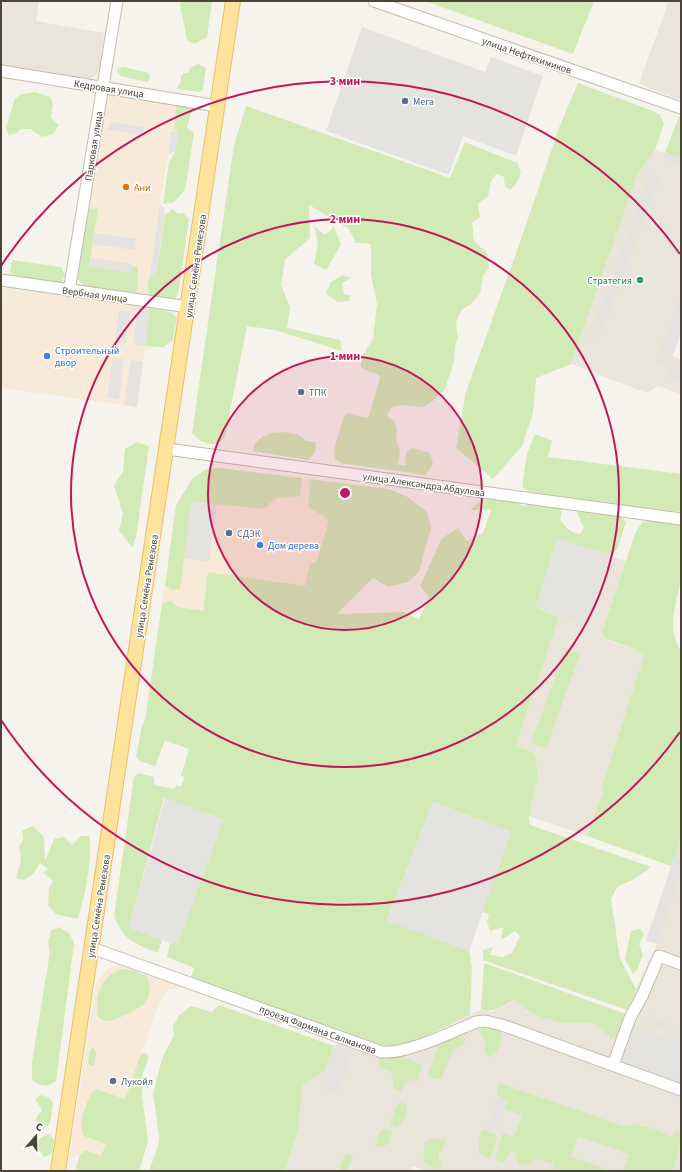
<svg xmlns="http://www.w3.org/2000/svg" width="682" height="1172" font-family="'Source Sans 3',sans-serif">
	<rect width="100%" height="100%" fill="#f6f3ec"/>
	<path fill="#eae5da" d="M1 1H39L36 21 104 33 101 63 97 75 87 80 1 66Z
		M669 1H681V100L648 88 639 83Z
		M655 150 681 158V332L672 356 681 360V394L658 386 647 393 571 364 638 173Z
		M557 539 626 561 602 632 609 641 640 651 644 656 602 786 604 790 587 836 529 816 538 775 535 754 518 746 517 742 559 618 536 607Z
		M681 838V1171H427L412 1166 410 1171H285L298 1130 303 1084 325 1071 340 1033 429 1036 481 1010 491 1012 506 1006 513 1000 520 1002 526 1011 556 1022H587L603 1028 611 1039 618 1037 627 1010 634 1000 636 989 657 944 646 940Z"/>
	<path fill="#f7ead8" d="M112 94 177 103 174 128 178 132 175 151 168 154 160 204 165 209V215L149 292 150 295 84 286 77 278 106 97Z
		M1 287 150 308 137 407 1 388Z
		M302 478 310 479 308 506 329 519 316 563H310L298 628 178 607 171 601 162 603 165 586 172 590 180 589 192 502 263 509 277 498 300 496Z
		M121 964 182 986 168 990 160 1001 125 1099 96 1089 84 1136 106 1144 101 1156 86 1150 69 1160 96 984 106 970Z"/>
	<path fill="#d2eab5" d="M181 1H212L207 37 195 44 187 40 180 4Z
		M425 1H594L573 54Z
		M198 64 206 68 203 89 200 92 176 89 181 82V77L183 73H188L190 68Z
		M124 67 149 73 150 78 147 82 121 76 117 71 119 68Z
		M578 83 653 111 660 115 664 123 655 150 638 173 571 364 536 378 533 413 522 446 493 479 456 448 466 392 517 251 560 125Z
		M35 92 50 97 53 103 51 118 59 125 53 134 42 137 30 129H21L16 133 9 135 6 128 15 98 23 94Z
		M177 103 197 106 192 109 187 128 194 133 185 190 174 202 163 204 169 163 175 151 178 132 174 128Z
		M246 106 450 178 465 142 517 163 521 173 516 184 511 190 505 187 504 177 496 174 491 182 488 196 478 204 480 217 472 223 474 241 487 253 489 268 483 276 480 294 471 304 462 309 456 322 458 338 455 346 454 361 445 389 433 401 423 407 405 405 391 407 387 416 394 421 397 430 396 439 400 450 398 464 405 466 406 453 412 448 430 453 433 464 426 475 341 463 335 459 334 449 345 414 348 413 366 418 369 416 380 378 379 375 363 369 361 366 362 357 373 338 377 304 371 274V244L356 243 348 228 309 205 310 238 285 259 281 285 290 307 287 328 340 340 342 351 275 330 247 326 225 436C217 450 201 444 192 433L234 145Z
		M679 116 681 117V158L665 153Z
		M88 208 98 209 89 266 131 273 133 266 138 268 137 291 131 293 84 286 77 278Z
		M173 209 178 214 183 213 189 219 179 290 176 297 172 299 150 295C146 288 148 273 157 271L165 215Z
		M314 226 325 235 334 227 341 244 326 270 314 264 318 244Z
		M12 260 61 267 65 275 61 283 14 276 10 272Z
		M343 275 351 278 342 283 344 294 351 295 349 301 337 302 326 293 331 282Z
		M150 308 170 312 177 318 173 340 164 347 145 346Z
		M282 432C292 433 300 434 306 441L316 442 315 452 309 460 253 451 254 444 263 436H266L270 433Z
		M535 434 552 440 548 457 681 474V512L591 502 528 491 522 487 527 454Z
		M137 442 149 446 136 537 132 547 119 531 123 513 114 486 123 471 125 449Z
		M220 468 302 478 300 496 277 498 263 509 192 502 180 589 172 590 165 586 176 505 192 479 206 469Z
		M310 479 388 489 406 496 427 512 431 528 419 572 408 582 388 587 373 578 337 614 404 612 419 619 429 597 420 586 442 538 458 528 467 541 483 533 491 510H470L483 498 505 497 523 506 542 503 562 509 560 520C566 527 570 533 580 534L584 528 577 513 583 510 618 514 626 522 617 550 610 555 557 539 536 607 559 618 517 742 518 746 535 754 538 775 529 816 530 825 651 867 634 879 617 887 611 899 620 959 636 989 634 1000 627 1010 483 960V950L493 947 490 955 503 957 512 953 520 936 515 931 501 940 503 927 490 931 487 922 489 914 482 912 511 832 433 802 387 920 469 951 472 967 470 1015 406 1046 383 1048 191 978 194 968 167 957 170 943 177 945 223 819 164 798 129 927 162 940 158 953C134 944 124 940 114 916L134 777 138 773 154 777V785L175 789 176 785 181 787 185 777 181 776 189 749 165 740 155 766 140 761 136 757 142 725 145 720 162 603 171 601 178 607 203 611 208 572 305 586 310 563H316L329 520 308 506Z
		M649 521 681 524C681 541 682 559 681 576 678 602 665 627 681 651V838L671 866 587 836 604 790 602 786 644 656C634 645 617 645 604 637L602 632 636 531 643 522Z
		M566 648 580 654 546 748 531 743Z
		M33 826 44 837 45 861 54 839 64 837 72 845 81 836H89C93 854 85 901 77 919L56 914 48 906 49 888 53 881 43 873 48 869 40 863 34 873 24 880 16 878 21 860 19 846 23 840 22 831Z
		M59 927 70 934 74 944 56 1081C47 1088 41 1086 32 1080V1062L50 952 48 941 51 931Z
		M640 929 644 934 639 944 643 955 637 970 633 974 625 959 631 931Z
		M484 963 626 1014 618 1037 611 1039C590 1011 578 1029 554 1021 546 1019 536 1016 528 1011 522 1008 521 1003 513 1000 503 1008 494 1012 481 1010Z
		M123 969 132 970 146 976C151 984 151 995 145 1003 142 1007 115 1021 109 1021 105 1021 101 1020 98 1017 95 996 100 975 123 969Z
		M219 1005 334 1046 325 1071 303 1084 298 1130 285 1171H149L158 1146 159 1136 153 1093 163 1056 174 1036 173 1027 179 1015 191 1006 212 1012Z
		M482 1026H491L501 1029C502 1040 500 1051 490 1058L485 1052 486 1042 480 1033Z
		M456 1035 465 1039 464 1045 453 1050 441 1079H434L428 1075C436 1054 434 1044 456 1035Z
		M93 1047 96 1053 94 1065 91 1066 88 1062 90 1050Z
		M145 1053 148 1055V1060L143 1073 142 1096 148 1142 139 1171H75L80 1154 86 1150 101 1156 106 1144 84 1136C78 1122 86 1103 93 1091L96 1089 125 1099 141 1054Z
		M384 1055 400 1056 422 1065 418 1080 407 1081 400 1092 394 1089 392 1073 379 1066 380 1058Z
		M499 1083 626 1127 634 1124 658 1130 671 1137 679 1130 681 1143 673 1171H617L624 1168 629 1154 578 1136 571 1157 611 1171H559L552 1169 554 1165 535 1158 530 1165 518 1164 515 1151H511L503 1162 495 1159 503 1133 514 1137 522 1115 505 1109 508 1100 498 1096 497 1089Z
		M40 1095 48 1097 53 1102 50 1124 43 1129 35 1120 42 1110 35 1099Z
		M400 1102 407 1105C407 1115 404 1123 395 1128L390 1124 397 1104Z
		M385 1128 392 1131 389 1143 383 1147 375 1146 378 1135Z
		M485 1130 495 1134 497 1139 490 1158 481 1155C476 1146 479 1140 482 1131Z
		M49 1133 54 1140 52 1154 44 1157 39 1150 37 1140Z
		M444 1136 446 1141 442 1151 439 1152V1158L442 1165 440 1169 436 1170 423 1162 425 1143 430 1138 442 1140Z
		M346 1153 353 1156 347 1171H339Z"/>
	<path fill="#e5e3e0" d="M362 27 485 72 491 57 543 76 516 156 463 136 449 175 326 131Z
		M110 121 143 127 144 133 150 136 108 130Z
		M171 131 178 132 175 151 168 154Z
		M665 153 681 158V165L662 159Z
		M650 174 660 177 599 339 589 336Z
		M160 204 165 209 157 271 153 272 150 276Z
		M94 233 136 239 134 250 93 244Z
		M91 258 132 264V273L89 267Z
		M681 294V332L669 366 681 371V382L665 376 669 366 656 362Z
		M138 307 150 308 145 346 133 344Z
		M119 311 130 312 126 343 115 342Z
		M113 357 124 359 119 399 107 398Z
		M131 360 143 362 137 407 124 405Z
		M192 502 217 504 209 562 184 558Z
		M557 539 610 555 587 624 536 607Z
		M165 798 224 819 177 946 129 927Z
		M433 802 511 832 469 951 387 921Z
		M681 838V873L657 944 646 940Z
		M648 1015 681 1027V1035L645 1022Z
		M635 1026 679 1042 677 1049 681 1051V1086L621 1064Z
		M334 1046 352 1052 338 1094 320 1087Z
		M498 1096 508 1100 505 1109 501 1108 493 1130 487 1128Z"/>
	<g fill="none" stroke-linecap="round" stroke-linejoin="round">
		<defs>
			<path id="minor" d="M374 1 681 108
				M1 71 217 106
				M1 280 189 307
				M69 291 117 1
				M167 449 681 519
				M92 948 382 1052C408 1054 452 1032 476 1022L485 1021 502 1025 681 1090
				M613 1065 630 1018 642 996 659 956 681 964"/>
			<path id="major" d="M58 1171 233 1"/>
		</defs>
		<use href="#minor" stroke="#c2bbae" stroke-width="13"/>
		<use href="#major" stroke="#e6c16a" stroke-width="16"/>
		<use href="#minor" stroke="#fff" stroke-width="11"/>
		<use href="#major" stroke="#ffe39c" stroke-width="14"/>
	</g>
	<circle cx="345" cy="493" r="137" fill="#c2185b" fill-opacity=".12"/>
	<g fill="none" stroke="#c2185b" stroke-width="2">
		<circle cx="345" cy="493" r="137"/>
		<circle cx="345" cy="493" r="274"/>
		<path d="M680 732A412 412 0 0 1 1 720M1 266A412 412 0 0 1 680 254"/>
	</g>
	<g fill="#5c6f8a" stroke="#fff" stroke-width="1.5">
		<circle cx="405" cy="101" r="4"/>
		<circle cx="301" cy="392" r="4"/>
		<circle cx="229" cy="533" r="4"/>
		<circle cx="113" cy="1081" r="4"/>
	</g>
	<circle fill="#e8710a" stroke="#fff" stroke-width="1.5" cx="126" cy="187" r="4"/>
	<circle fill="#2e9e5b" stroke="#fff" stroke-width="1.5" cx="640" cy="280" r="4"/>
	<g fill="#3f7fe0" stroke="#fff" stroke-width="1.5">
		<circle cx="47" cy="356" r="4"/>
		<circle cx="260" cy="545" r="4"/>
	</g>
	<g text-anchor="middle" stroke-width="3" stroke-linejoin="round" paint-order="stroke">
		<g font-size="10" fill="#4b4439" stroke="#fff">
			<text transform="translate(527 55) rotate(19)" y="4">улица Нефтехимиков</text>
			<text transform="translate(109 88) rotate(9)" y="4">Кедровая улица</text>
			<text transform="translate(93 146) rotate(-81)" y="4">Парковая улица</text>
			<text transform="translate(195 266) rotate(-82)" y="4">улица Семёна Ремезова</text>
			<text transform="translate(95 294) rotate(8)" y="4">Вербная улица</text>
			<text transform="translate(424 484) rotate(8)" y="4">улица Александра Абдулова</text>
			<text transform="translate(146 586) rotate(-81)" y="4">улица Семёна Ремезова</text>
			<text transform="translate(98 906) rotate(-81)" y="4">улица Семёна Ремезова</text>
			<text transform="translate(318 1029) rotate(20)" y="4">проезд Фармана Салманова</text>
		</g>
		<g font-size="10" fill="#4e5e75" stroke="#fff" text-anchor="start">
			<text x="413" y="105">Мега</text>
			<text x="309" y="396">ТПК</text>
			<text x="237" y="537">СДЭК</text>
			<text x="121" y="1085">Лукойл</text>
		</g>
		<g font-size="10" fill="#c56008" stroke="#fff" text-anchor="start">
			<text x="134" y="191">Ани</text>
		</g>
		<g font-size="10" fill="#27864d" stroke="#fff" text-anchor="end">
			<text x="632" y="284">Стратегия</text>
		</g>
		<g font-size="10" fill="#366cbe" stroke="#fff" text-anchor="start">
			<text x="55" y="354">Строительный<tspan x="55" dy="12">двор</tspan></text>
			<text x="268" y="549">Дом дерева</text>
		</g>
	</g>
	<circle cx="345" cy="493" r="6" fill="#c2185b" stroke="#fff" stroke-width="2"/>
	<g font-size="12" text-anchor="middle" font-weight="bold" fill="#c2185b" stroke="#fff" stroke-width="3" stroke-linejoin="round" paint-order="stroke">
		<text x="345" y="85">3 мин</text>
		<text x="345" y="223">2 мин</text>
		<text x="345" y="360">1 мин</text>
	</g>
	<rect width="682" height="1172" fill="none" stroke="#4b4439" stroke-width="4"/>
	<g transform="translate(36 1136) rotate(20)" stroke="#ffffff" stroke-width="3" paint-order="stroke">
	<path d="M0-3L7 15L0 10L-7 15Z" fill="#4b4439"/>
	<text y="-6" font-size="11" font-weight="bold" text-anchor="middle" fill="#4b4439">С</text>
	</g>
</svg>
